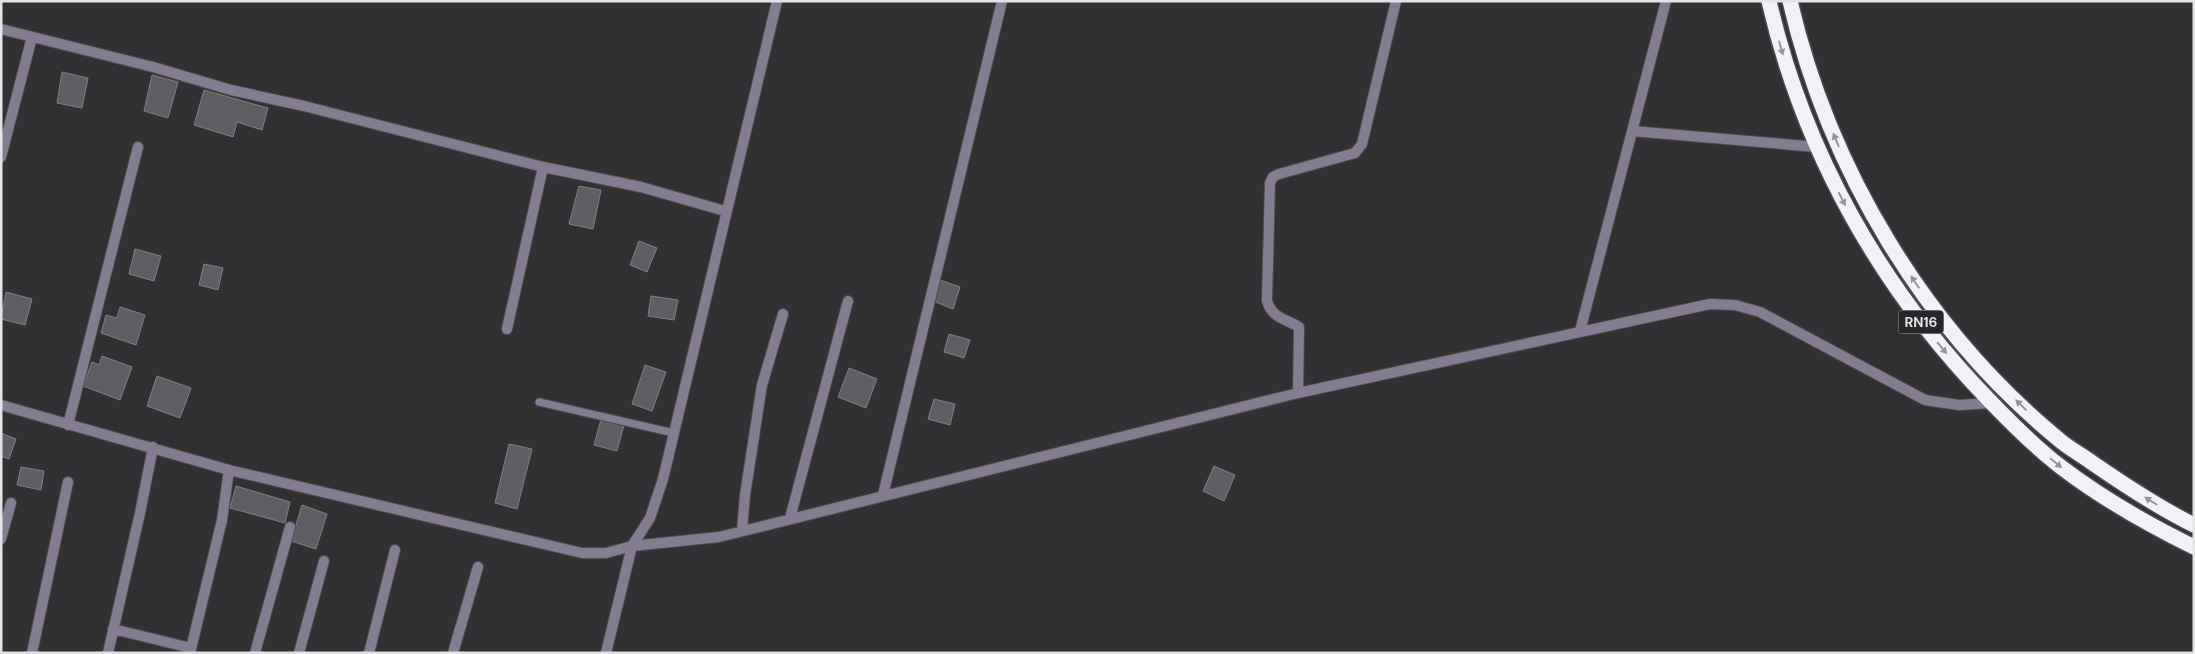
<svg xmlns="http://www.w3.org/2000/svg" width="2195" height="654" font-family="'DM Sans',sans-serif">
	<rect width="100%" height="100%" fill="#313033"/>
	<path fill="#5f5e62" stroke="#7f7e82" d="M62 72 88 78 82 108 57 103Z
		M152 75 178 82 168 118 144 111Z
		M204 90 268 108 262 130 237 122 233 137 194 125Z
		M579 186 601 190 593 229 569 224Z
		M639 241 657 248 647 272 630 265Z
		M135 249 161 256 154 281 129 274Z
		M204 264 223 268 218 290 199 285Z
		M940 280 960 287 953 309 933 301Z
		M6 292 32 299 25 325 1 319Z
		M651 296 678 300 674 320 648 316Z
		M120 307 145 315 136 345 101 333 106 315 117 318Z
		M949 334 970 340 964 358 944 352Z
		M102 356 132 367 120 400 83 386 92 362 99 365Z
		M645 365 666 372 652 411 632 404Z
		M849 368 877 379 866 408 838 397Z
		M157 376 191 388 180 418 147 406Z
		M934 399 955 404 950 425 928 419Z
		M601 419 624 425 617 451 594 445Z
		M1 433 16 439 9 459 1 456Z
		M509 444 532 449 517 509 495 503Z
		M1214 466 1235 475 1224 501 1203 491Z
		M21 467 44 471 41 490 17 485Z
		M236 486 290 502 285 523 230 508Z
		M302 505 327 514 316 549 291 541Z"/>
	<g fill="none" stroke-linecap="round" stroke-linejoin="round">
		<defs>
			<path id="lane" d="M539 402 674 433"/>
			<path id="street" d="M1 29 153 67 231 90 304 106 543 167 641 187 725 211
				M1632 131 1817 147
				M1 157 32 37
				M507 329 543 167
				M1580 331 1666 1
				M1298 393 1299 327C1286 319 1272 318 1267 301L1270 183 1273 177 1279 174 1355 153 1362 144 1396 1
				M1 405 229 470 582 553H606L632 546 719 537 1298 393 1710 304 1735 305 1760 312 1925 400 1959 405 1992 403
				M68 425 138 147
				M883 495 1002 1
				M790 518 848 301
				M742 531 745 495 762 385 783 314
				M1 539 11 503
				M113 629 191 648
				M32 653 68 482
				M108 653 140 513 153 447
				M190 653 222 520 229 470
				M255 653 290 527
				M299 653 324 561
				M369 653 395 550
				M453 653 478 567
				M606 653 632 546 650 518 663 479 777 1"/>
			<path id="highway" d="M1769 1C1804 153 1881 289 1989 400 2012 424 2035 447 2061 467 2103 499 2147 524 2194 547
				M1790 1C1829 169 1924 328 2057 438 2068 448 2082 455 2094 464 2126 486 2159 508 2194 525"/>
		</defs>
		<use href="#lane" stroke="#4d4c4f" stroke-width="9"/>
		<use href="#street" stroke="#4d4c4f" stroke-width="12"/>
		<use href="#highway" stroke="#4d4c4f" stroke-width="18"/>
		<use href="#lane" stroke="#847d92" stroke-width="7"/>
		<use href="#street" stroke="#847d92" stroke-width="10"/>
		<use href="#highway" stroke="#f3f0fa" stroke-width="15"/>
	</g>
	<defs><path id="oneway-solid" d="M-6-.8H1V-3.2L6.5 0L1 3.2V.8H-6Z" transform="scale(1.25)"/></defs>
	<g fill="#97959c">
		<use href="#oneway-solid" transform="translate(1781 48) rotate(74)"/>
		<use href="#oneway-solid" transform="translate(1836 140) rotate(-113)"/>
		<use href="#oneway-solid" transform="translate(1842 199) rotate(63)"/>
		<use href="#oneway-solid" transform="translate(1915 282) rotate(-124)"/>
		<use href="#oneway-solid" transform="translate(1942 348) rotate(50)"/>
		<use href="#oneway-solid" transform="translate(2021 405) rotate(-136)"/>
		<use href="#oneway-solid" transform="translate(2056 463) rotate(39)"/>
		<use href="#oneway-solid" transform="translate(2151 501) rotate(-148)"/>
	</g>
	<g text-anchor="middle" stroke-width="4" stroke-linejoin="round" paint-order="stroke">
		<rect fill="#272629" stroke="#abaaad" stroke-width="1" x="1898.5" y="310.5" width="45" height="23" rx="4"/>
		<g font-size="14" font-weight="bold" fill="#e3e2e5">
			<text x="1921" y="327">RN16</text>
		</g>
	</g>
	<rect width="2195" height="654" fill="none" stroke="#e3e2e5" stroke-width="5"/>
</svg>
